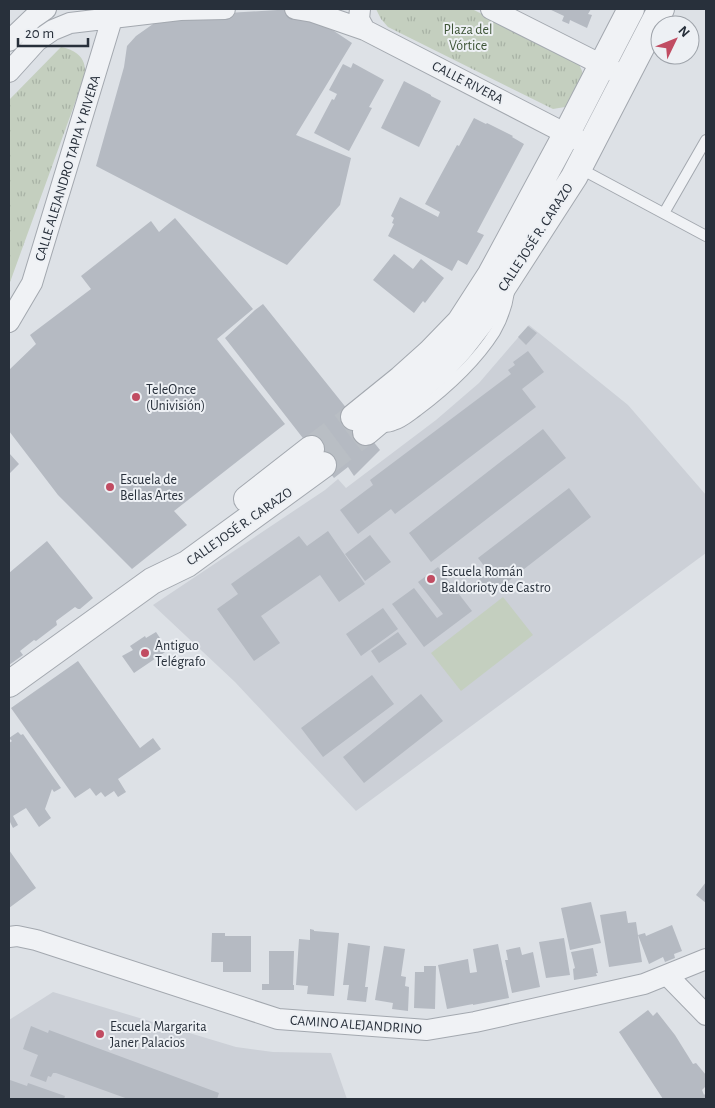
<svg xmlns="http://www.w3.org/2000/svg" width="715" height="1108" font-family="'Alegreya Sans',sans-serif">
	<defs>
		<pattern id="park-tufts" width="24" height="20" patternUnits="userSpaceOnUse" patternTransform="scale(1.25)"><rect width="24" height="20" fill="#c4cfbf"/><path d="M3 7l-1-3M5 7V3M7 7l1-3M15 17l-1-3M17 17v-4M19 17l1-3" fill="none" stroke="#a8b2a5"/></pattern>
	</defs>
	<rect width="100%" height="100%" fill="#dde1e6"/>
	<path fill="#ccd0d7" d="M529 325 628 405 706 495V553L356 811 235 682 153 605 325 490 338 479 346 488 436 420 479 383Z
		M53 992 236 1047 273 1052 331 1053 347 1099H9V1020Z"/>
	<path fill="#c4cfbf" d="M503 597 533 635 461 691 431 653Z"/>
	<path fill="url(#park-tufts)" d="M376 9H472L578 62 582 71 584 82 576 100 565 107 553 109 388 27 381 19Z
		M61 47C73 49 85 56 85 70 85 76 81 83 80 89L9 285V100Z"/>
	<path fill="#b5bac2" d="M293 9 334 31 352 43 296 135 351 158 340 205 287 265 96 166 124 67 127 46 136 36 163 17Z
		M549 9H591L588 14 592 15 587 28 570 20 569 24 562 21 564 16Z
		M353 63 384 80 369 107 372 108 349 151 314 133 332 99 334 100 337 94 329 90 343 64 351 68Z
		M404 81 431 95V96L441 101 419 147 381 128Z
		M474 118 486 124 487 123 513 136 512 137 524 144 477 232 484 235 467 265 458 260 452 271 388 236 394 224 392 223 394 218 391 216 400 197 438 217 440 212 425 204 457 145 459 146Z
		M175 218 253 309 217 339 285 424 174 511 187 525 132 569 58 495 9 431V370L36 344 30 335 91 289 81 276 151 221 159 232Z
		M394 254 413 269 421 259 444 278 425 303 423 301 414 313 373 280Z
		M263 304 380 450 354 476 348 467 334 478 225 338 255 310Z
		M528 326 537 333 526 345 518 337Z
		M528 351 544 372 522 389 536 407 395 514 391 509 358 534 340 510 373 485 370 480 511 374 508 370 515 365 513 362Z
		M543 429 566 458 431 562 409 533Z
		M9 453 19 464 9 474Z
		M569 488 591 517 492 594 479 579 489 572 478 558Z
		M328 531 365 584 339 602 320 575 261 616 280 643 254 661 217 609 238 594 231 584 299 536 307 546Z
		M370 535 391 562 365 581 345 554Z
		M47 541 93 598 80 609H78L75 607 56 621 57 625 36 641 34 640 20 651 23 655 9 665V573Z
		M438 567 472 611 424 647 392 604 414 588 437 618 443 614 418 582Z
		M383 608 398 629 361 656 346 634Z
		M156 632 168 650 134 673 122 656 133 650 130 646 145 636 146 638Z
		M398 632 407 644 379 663 371 651Z
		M78 661 140 748 153 738 161 749 118 779 126 792 118 797 114 791 105 797 101 792 96 796 90 788 75 798 11 708Z
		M372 675 394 704 323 757 301 728Z
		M421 694 443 721 364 783 343 757Z
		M18 732 21 735 23 734 61 788 54 792 52 789 45 809 51 818 39 827 26 808 13 816 18 825 13 828 10 822 9 823V743L12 741 9 738Z
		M9 850 36 888 9 908Z
		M706 882V903L696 895Z
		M591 902 601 943 570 950 561 908Z
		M626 911 628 923 636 922 642 962 609 967 600 915Z
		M672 925 682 951 674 954 675 958 665 962 663 957 649 964 638 935 645 933 646 936Z
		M310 929 314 930V931L339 933 334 996 307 994 308 986 296 985 299 939 310 940Z
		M212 933H225V936H251V972H223V962H211Z
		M564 938 570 975 546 978 539 942Z
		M348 943 370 946 365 987H368L366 1002 347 1000 349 985H343Z
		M498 944 509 998 473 1005V1004L447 1009 438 965 468 959 470 973 477 972 473 949Z
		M384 946 405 949 401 976 406 977 405 986 409 987 408 1011 392 1009 393 1003 375 1000Z
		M520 947 522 955 533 952 540 987 512 993 505 960H508L506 950Z
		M593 948 598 973H596L597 976 574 980 573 969 575 968 571 952Z
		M269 951H294L293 985H294V990H262V984H269Z
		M424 966H436L435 1009 414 1008 415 972H424Z
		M648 1010 653 1016 657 1012 675 1035 693 1064 696 1063 706 1075V1086L702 1090 704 1095 706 1093V1099H663L619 1032Z
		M31 1026 48 1033 49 1030 219 1093 217 1099H128L56 1073H53L51 1077 48 1076 46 1082 30 1076 38 1055 23 1049Z
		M10 1080 27 1086 28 1083 65 1096 64 1099H9V1083Z"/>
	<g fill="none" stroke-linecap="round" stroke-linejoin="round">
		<path stroke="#b9bec4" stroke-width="26" stroke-dasharray="26 13" stroke-linecap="butt" d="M311 449 354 417
			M323 465 366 432"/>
		<defs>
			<path id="service" d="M579 168 706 236
				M664 213 706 140
				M382 427C386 427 390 427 394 425 402 423 410 416 417 411 445 390 476 362 495 332 502 320 507 306 509 292"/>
			<path id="minor" d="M295 9 313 12 365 30
				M360 9 359 19 365 30 580 141
				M491 9 614 71
				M9 41 33 18 46 9
				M9 72 37 41 53 30 70 23 180 10 225 9
				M9 322 32 283 115 9
				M9 937 17 936 36 940 278 1019 427 1030 475 1022 644 984 706 959
				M667 975 706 1015"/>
			<path id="tertiary" d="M354 417 401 379 430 353 460 322 491 274 567 133 631 9
				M366 432 441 369 460 348 481 321 574 177 661 9
				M247 499 311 449
				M9 684 152 581 187 564 323 465"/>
		</defs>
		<use href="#service" stroke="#a3a8af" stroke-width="12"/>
		<use href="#minor" stroke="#a3a8af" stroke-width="22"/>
		<use href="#tertiary" stroke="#a3a8af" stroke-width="28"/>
		<use href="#service" stroke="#f0f2f5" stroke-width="10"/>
		<use href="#minor" stroke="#f0f2f5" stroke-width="20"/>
		<use href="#tertiary" stroke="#f0f2f5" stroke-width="26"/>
	</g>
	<g fill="#c14c62" stroke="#edf0f4" stroke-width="2">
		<circle cx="136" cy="397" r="5"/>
		<circle cx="110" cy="487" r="5"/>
		<circle cx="431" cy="579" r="5"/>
		<circle cx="145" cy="653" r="5"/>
		<circle cx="100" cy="1034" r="5"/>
	</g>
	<g text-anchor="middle" stroke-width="4" stroke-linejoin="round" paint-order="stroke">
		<g font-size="14" fill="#3e5537" stroke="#edf0f4">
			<text x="468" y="34">Plaza del<tspan x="468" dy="16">Vórtice</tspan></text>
		</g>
		<g font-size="14" fill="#28303b" stroke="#edf0f4">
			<text transform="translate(468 82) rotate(27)" y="5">CALLE RIVERA</text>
			<text transform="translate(67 168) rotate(-73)" y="5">CALLE ALEJANDRO TAPIA Y RIVERA</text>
			<text transform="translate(535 237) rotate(-57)" y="5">CALLE JOSÉ R. CARAZO</text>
			<text transform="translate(239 526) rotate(-35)" y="5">CALLE JOSÉ R. CARAZO</text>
			<text transform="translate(356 1024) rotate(4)" y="5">CAMINO ALEJANDRINO</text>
		</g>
		<g font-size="14" fill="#28303b" stroke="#edf0f4" text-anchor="start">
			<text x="146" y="394">TeleOnce<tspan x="146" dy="16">(Univisión)</tspan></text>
			<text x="120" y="484">Escuela de<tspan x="120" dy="16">Bellas Artes</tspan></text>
			<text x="441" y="576">Escuela Román<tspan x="441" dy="16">Baldorioty de Castro</tspan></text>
			<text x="155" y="650">Antiguo<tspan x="155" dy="16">Telégrafo</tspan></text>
			<text x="110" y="1031">Escuela Margarita<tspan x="110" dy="16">Janer Palacios</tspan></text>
		</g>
	</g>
	<rect width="715" height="1108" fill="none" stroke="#28303b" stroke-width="20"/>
	<g transform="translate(675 40) rotate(47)"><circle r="24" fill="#edf0f4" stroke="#9ea3aa"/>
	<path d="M0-4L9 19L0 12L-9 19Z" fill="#c14c62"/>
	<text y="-8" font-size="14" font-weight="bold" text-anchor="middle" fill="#28303b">N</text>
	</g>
	<path d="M18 38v8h70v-8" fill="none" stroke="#28303b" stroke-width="2.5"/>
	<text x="25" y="38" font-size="15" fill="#28303b" stroke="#edf0f4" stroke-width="4" paint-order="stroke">20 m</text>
</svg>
